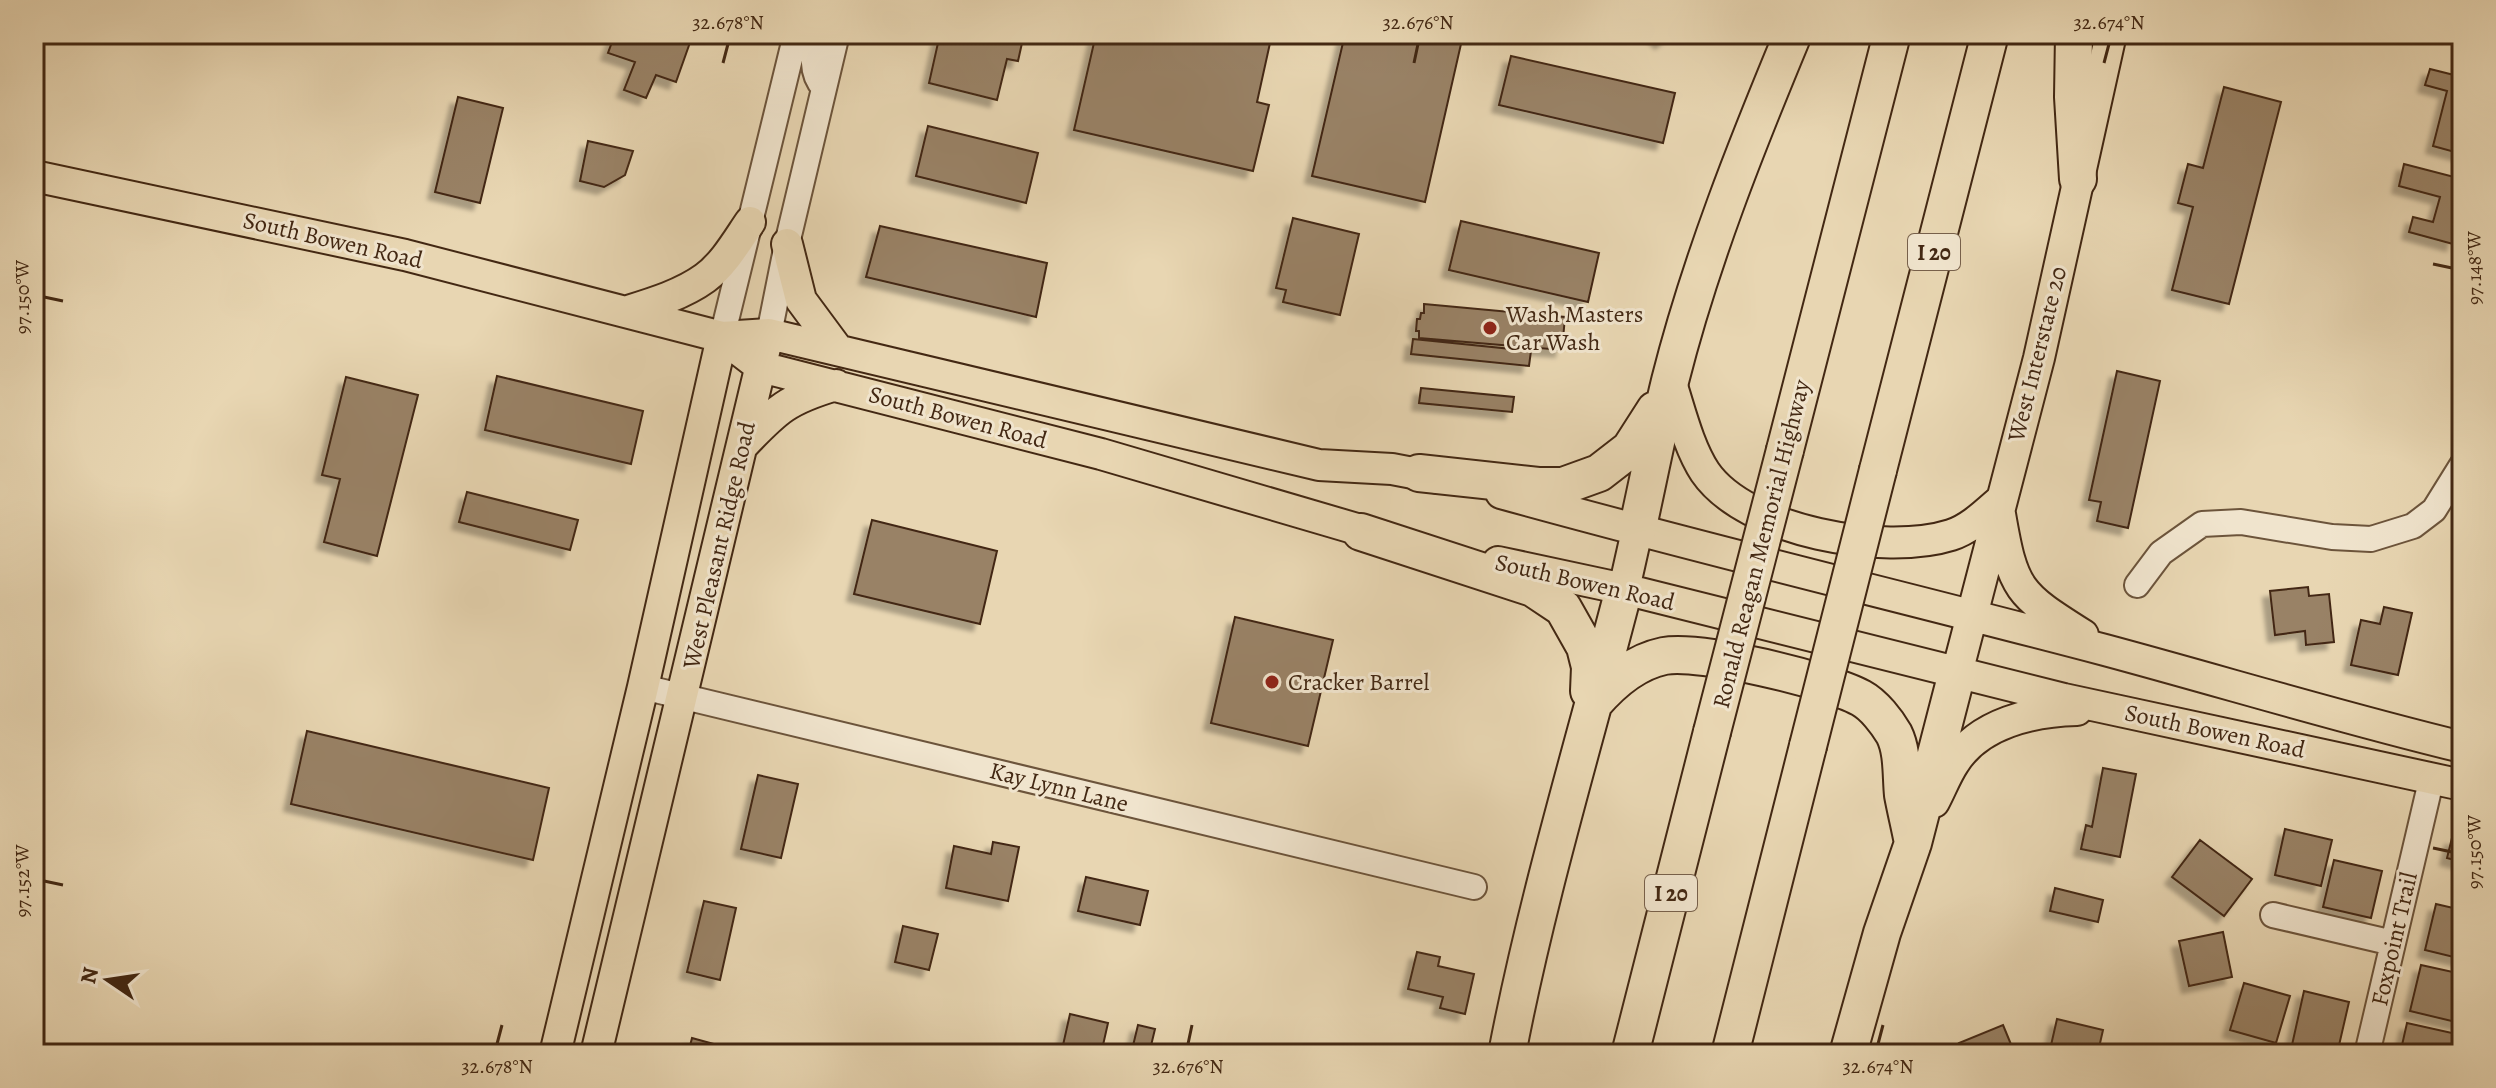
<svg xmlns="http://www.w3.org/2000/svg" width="2496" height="1088" font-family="Alegreya,serif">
	<defs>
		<filter id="shadow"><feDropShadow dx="-7" dy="7" stdDeviation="2" flood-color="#0004"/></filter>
	</defs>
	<rect width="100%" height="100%" fill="#e8d6b2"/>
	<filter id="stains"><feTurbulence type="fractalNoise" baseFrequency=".0025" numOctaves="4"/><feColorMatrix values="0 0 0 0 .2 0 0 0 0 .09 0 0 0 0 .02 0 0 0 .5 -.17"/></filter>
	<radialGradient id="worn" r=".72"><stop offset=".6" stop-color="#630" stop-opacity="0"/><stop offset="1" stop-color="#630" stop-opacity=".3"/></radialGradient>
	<path fill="#998266" stroke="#432813" stroke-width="2" filter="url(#shadow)" d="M615 34H693L676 82 656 75 646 98 624 90 635 62 608 53Z
		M940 34H1024L1018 61 1007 59 997 100 929 83Z
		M1096 34H1272L1257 102 1269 105 1253 171 1074 130Z
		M1345 34H1417L1461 44 1425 202 1312 176Z
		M1654 34H1671L1662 42Z
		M1511 56 1675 93 1663 143 1499 105Z
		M2462 63V154L2433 146 2447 91 2425 85 2430 69 2458 76Z
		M2224 87 2281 102 2229 304 2172 290 2193 207 2178 203 2188 164 2203 168Z
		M458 97 503 108 480 203 435 192Z
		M928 126 1038 153 1026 203 916 176Z
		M588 141 633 151 625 175 604 187 580 181Z
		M2404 164 2462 179V210L2453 244 2409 232 2413 217 2433 222 2440 197 2399 186Z
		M1293 218 1359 234 1340 315 1283 302 1286 290 1276 288Z
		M1461 221 1599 253 1588 302 1449 270Z
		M880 226 1047 263 1036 317 866 277Z
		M1424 304 1565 317 1562 350 1419 338V331H1416L1417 319H1420L1421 313H1424Z
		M1413 339 1531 351 1529 366 1411 354Z
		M2117 371 2160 381 2128 528 2097 521 2101 502 2089 500Z
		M497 376 643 411 631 464 485 430Z
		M346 377 418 395 377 556 324 542 340 479 322 475Z
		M1421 388 1514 397 1512 412 1419 403Z
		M467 492 578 520 570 550 459 522Z
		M872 520 997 551 980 624 854 594Z
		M2308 587 2309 596 2329 594 2334 642 2306 645 2305 631 2275 635 2270 591Z
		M2384 607 2412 613 2398 675 2351 665 2361 620 2380 624Z
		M1235 617 1333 640 1308 746 1211 723Z
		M307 731 549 788 533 860 291 804Z
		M2103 768 2136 774 2120 857 2081 849 2086 825 2092 827Z
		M758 775 798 784 781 858 741 849Z
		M2285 829 2332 840 2321 886 2275 875Z
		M2452 838 2462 840V862L2447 858Z
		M2200 840 2252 879 2224 916 2172 877Z
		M993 842 1019 847 1008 901 946 888 954 846 991 854Z
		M2334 860 2382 871 2371 918 2323 907Z
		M1086 877 1148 891 1140 925 1078 911Z
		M2055 888 2103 900 2098 922 2050 911Z
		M704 901 736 908 720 980 687 972Z
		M2436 904 2462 910V959L2425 950Z
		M903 926 938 934 929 970 895 962Z
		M2223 932 2232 977 2189 986 2179 941Z
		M1417 952 1440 957 1438 966 1474 974 1465 1014 1440 1008 1443 997 1408 989Z
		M2421 965 2462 974 2460 1023 2410 1011Z
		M2244 983 2290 996 2276 1043 2230 1030Z
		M2304 991 2349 1002 2337 1054H2290Z
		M1070 1014 1108 1023 1101 1054H1061Z
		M2057 1019 2103 1030 2098 1052 2107 1054H2049Z
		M2407 1023 2461 1035 2457 1054H2400Z
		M1138 1025 1155 1029 1149 1054H1131Z
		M2003 1025 2015 1054H1964L1959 1043Z
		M692 1038 750 1054H688Z"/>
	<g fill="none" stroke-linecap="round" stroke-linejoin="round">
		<defs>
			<path id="minor" d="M818 34C813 52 810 73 824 88
				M769 334 787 244 837 34
				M722 337 796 34
				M2137 585 2161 553 2202 524 2241 522 2332 537 2371 539 2413 526 2434 510 2462 465
				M643 687 1474 887
				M2273 915 2393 943
				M2367 1054 2432 777"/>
			<path id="major" d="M34 176 405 255 722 337 769 334 1319 465 1392 469 1439 478
				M787 244 801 300 838 350
				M628 311C654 303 683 294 705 278 724 264 737 241 750 222
				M722 337 761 367 1101 454 1384 537
				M1670 380C1680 410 1688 446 1705 472 1746 532 1885 556 1951 535 1970 529 1986 513 2001 500
				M743 445C777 409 788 399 836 385
				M1501 493C1702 549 1904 597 2105 650 2224 682 2342 718 2462 747
				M2000 514C2013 590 2018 594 2083 635
				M1498 562 1624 589 2064 699 2462 785
				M1624 589 1637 531
				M1957 673 2039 358 2111 34
				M1934 802C1941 789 1946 775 1954 763 1979 723 2033 711 2077 710
				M555 1054 643 687 722 337
				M596 1054 765 348"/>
			<path id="highway" d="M2074 34 2073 97 2078 179
				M1785 450 1892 34
				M1878 470 1990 34
				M1419 473 1538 486H1563L1599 473 1630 449 1655 410
				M1637 531C1648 481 1658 430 1670 381 1700 262 1746 147 1793 34
				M1361 532 1533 588 1563 608 1585 647 1590 667 1589 691
				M1594 703C1613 681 1635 662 1664 656 1700 649 1828 680 1861 698 1874 705 1887 722 1894 734 1903 752 1901 775 1903 795 1906 811 1910 827 1913 843
				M1507 1054C1537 897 1584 744 1624 589
				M1630 1054 1712 732
				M1730 1054 1808 746
				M1848 1054 1882 933 1913 843 1957 673"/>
		</defs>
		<use href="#minor" stroke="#6c543b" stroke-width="28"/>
		<use href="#major" stroke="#432813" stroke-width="34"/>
		<use href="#highway" stroke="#432813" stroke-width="40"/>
		<use href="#minor" stroke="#f0e4cd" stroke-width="24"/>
		<use href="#major" stroke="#e8d6b2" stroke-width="30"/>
		<use href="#highway" stroke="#e8d6b2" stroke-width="36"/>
		<defs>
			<path id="highway-bridge" d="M1712 732 1785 450
				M1808 746 1878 470"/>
		</defs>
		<use href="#highway-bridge" stroke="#432813" stroke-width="40" stroke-linecap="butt"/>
		<use href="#highway-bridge" stroke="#e8d6b2" stroke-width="36"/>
	</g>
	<path fill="none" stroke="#432813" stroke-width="3" d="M723 63 728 44M1414 63 1418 44M2104 63 2109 44M2433 264 2452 268M44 297 63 301M2433 848 2452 852M44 881 63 885M497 1044 502 1025M1188 1044 1192 1025M1878 1044 1883 1025"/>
	<g fill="#8f2418" stroke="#f0e4cd" stroke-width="3">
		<circle cx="1490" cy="328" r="8"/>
		<circle cx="1272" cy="682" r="8"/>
	</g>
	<g text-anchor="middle" stroke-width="6" stroke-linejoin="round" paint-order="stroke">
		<g fill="#f0e4cd" stroke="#77604b" stroke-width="2">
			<rect x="1908" y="234" width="52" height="36" rx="6"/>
			<rect x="1645" y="875" width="52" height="36" rx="6"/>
		</g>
		<g font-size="22" font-weight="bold" fill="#432813">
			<text x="1934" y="260">I 20</text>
			<text x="1671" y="901">I 20</text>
		</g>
		<g font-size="24" fill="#432813" stroke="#f0e4cd">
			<text transform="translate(333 240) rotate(13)" y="8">South Bowen Road</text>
			<text transform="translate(2037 354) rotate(-76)" y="8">West Interstate 20</text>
			<text transform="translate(958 417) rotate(15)" y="8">South Bowen Road</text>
			<text transform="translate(1761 544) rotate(-76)" y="8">Ronald Reagan Memorial Highway</text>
			<text transform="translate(719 545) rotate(-77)" y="8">West Pleasant Ridge Road</text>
			<text transform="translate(1585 582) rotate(13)" y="8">South Bowen Road</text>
			<text transform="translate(2215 731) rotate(12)" y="8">South Bowen Road</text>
			<text transform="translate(1059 787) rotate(14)" y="8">Kay Lynn Lane</text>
			<text transform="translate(2394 939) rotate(-77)" y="8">Foxpoint Trail</text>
		</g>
		<g font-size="24" fill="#432813" stroke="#f0e4cd" text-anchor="start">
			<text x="1506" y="322">Wash Masters<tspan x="1506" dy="28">Car Wash</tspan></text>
			<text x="1288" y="690">Cracker Barrel</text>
		</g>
	</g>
	<rect width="2496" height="1088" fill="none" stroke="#e8d6b2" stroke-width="88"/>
	<g transform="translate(108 980) rotate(283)" stroke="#f0e4cd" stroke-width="6" paint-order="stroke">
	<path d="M0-6L14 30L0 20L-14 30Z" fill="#432813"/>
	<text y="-12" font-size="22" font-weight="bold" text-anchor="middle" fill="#432813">N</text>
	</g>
	<rect x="44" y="44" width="2408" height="1000" fill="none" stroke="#432813" stroke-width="3"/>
	<g font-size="20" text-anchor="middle" fill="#432813">
		<text x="728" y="29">32.678°N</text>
		<text x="1418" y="29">32.676°N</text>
		<text x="2109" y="29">32.674°N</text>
		<text transform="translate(2474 268) rotate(-90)" y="7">97.148°W</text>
		<text transform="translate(22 297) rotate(-90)" y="7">97.150°W</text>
		<text transform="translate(2474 852) rotate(-90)" y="7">97.150°W</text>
		<text transform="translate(22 881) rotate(-90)" y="7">97.152°W</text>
		<text x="497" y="1073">32.678°N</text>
		<text x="1188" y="1073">32.676°N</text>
		<text x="1878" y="1073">32.674°N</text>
	</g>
	<rect width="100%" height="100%" filter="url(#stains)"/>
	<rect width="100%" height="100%" fill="url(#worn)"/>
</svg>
